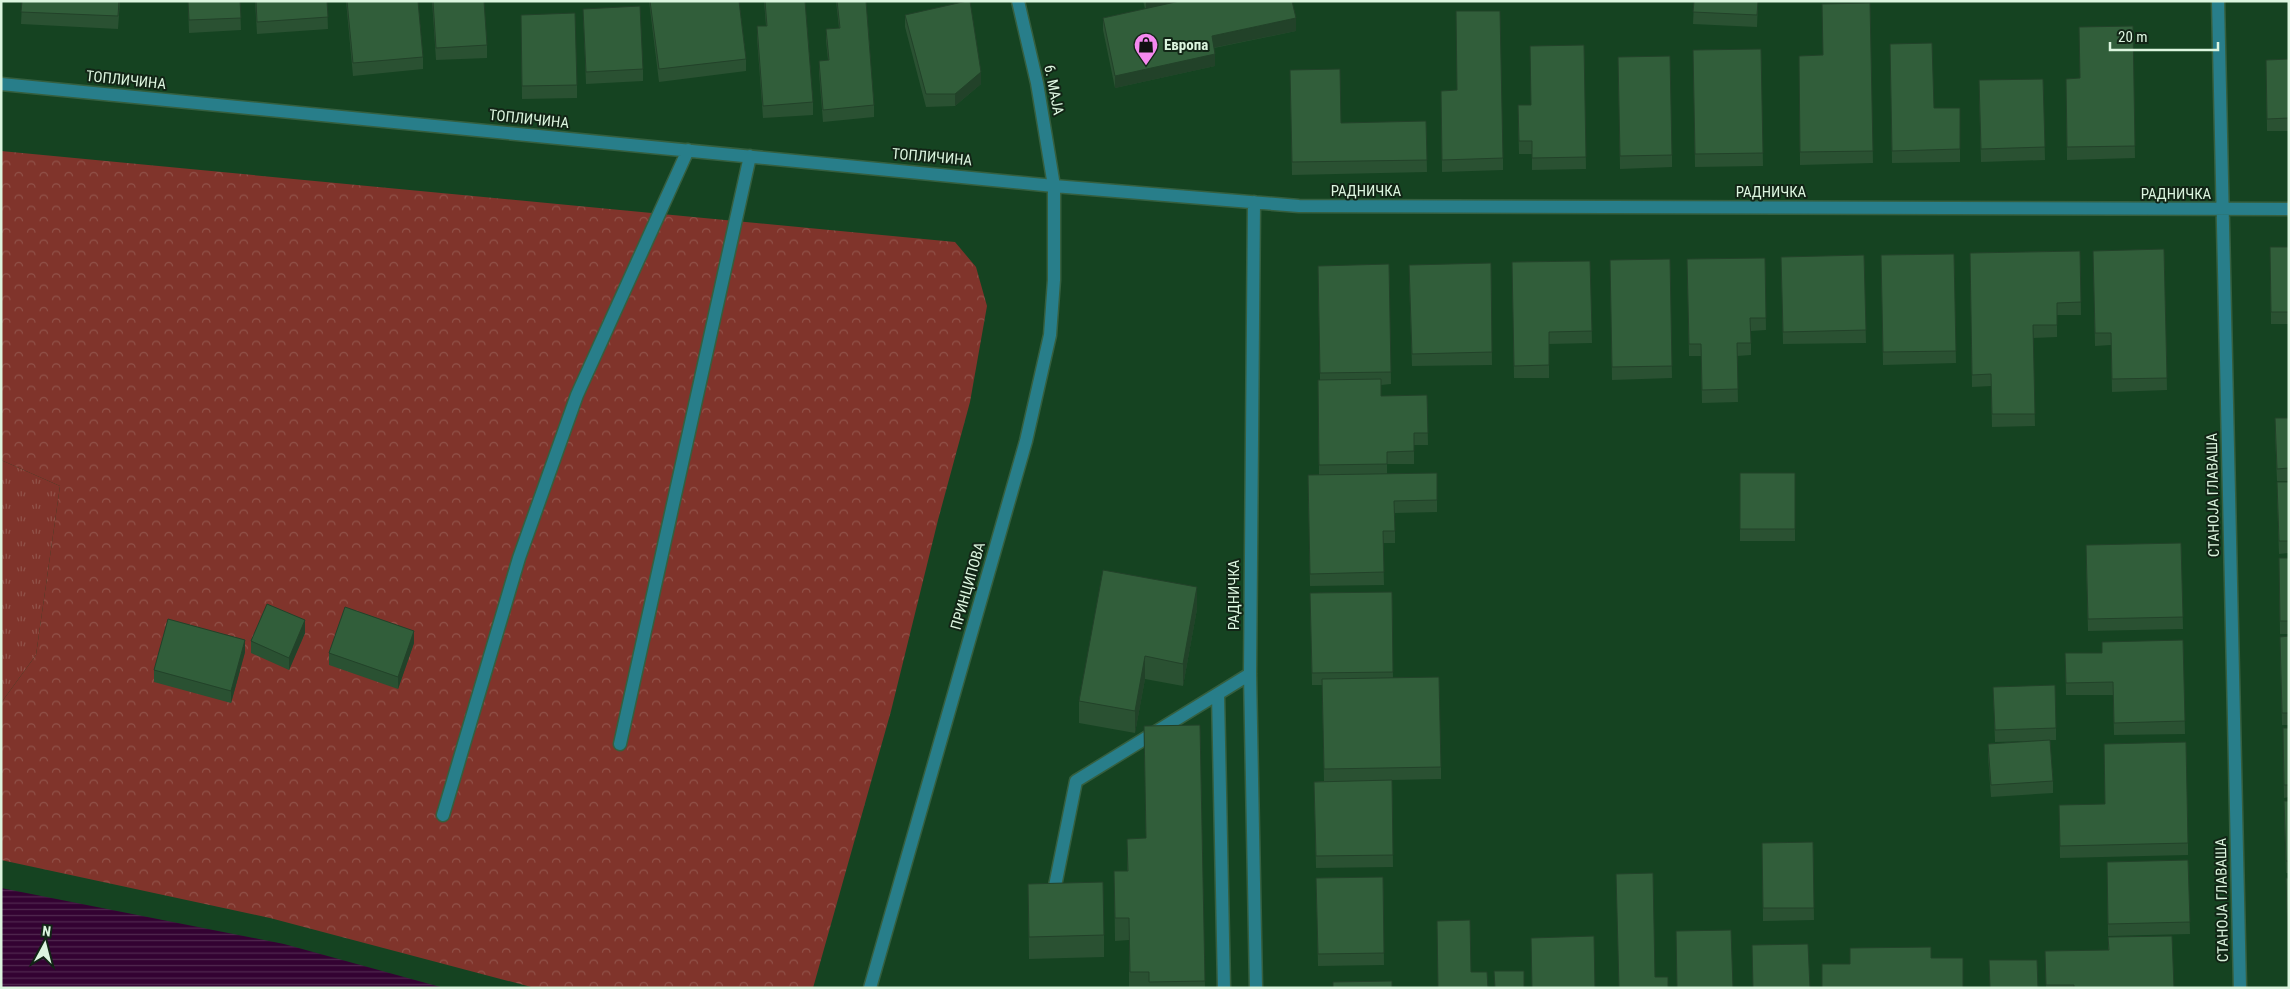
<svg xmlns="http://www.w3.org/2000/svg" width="2290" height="989" font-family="'Roboto Condensed',sans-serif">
	<defs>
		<pattern id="grass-tufts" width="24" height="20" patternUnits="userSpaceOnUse" patternTransform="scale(1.25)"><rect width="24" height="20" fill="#80342b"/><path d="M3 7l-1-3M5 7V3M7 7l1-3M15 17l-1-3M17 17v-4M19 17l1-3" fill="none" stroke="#915249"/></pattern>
		<pattern id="forest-crowns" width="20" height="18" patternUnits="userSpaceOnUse" patternTransform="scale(1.25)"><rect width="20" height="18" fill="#80342b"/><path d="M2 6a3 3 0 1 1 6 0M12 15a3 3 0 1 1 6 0" fill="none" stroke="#915249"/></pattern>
		<pattern id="water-rules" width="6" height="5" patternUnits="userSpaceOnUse" patternTransform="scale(1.25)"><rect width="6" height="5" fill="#330232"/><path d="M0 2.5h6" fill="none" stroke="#50284f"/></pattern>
	</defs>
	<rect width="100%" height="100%" fill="#154321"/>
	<path fill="url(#grass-tufts)" d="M1 460 60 486 36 655 1 703Z"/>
	<path fill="url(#forest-crowns)" d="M1 151 955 242 976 267 987 306 970 402 938 520 891 711 813 988H535L270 918 1 860V703L36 655 60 486 1 460Z"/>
	<path fill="url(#water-rules)" d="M1 888 284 944 444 988H1Z"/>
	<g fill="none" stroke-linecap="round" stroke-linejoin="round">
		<defs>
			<path id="minor" d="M2218 1 2240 988
				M1 84 1054 186 1299 206 2289 209
				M1254 202 1250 674 1256 988
				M1218 694 1224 988
				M620 744 750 156
				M443 815 519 558 577 395 688 150
				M1054 891 1076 781 1250 674
				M870 988 1026 441 1050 335 1054 280V186L1037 83 1018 1"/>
		</defs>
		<use href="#minor" stroke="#355f3f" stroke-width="15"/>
		<use href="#minor" stroke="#287e8a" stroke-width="12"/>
	</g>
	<path fill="#2a5132" d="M22 1H120L118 29 21 24Z
		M188 1H240L241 30 189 33Z
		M255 1H327L328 29 257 34Z
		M346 1H418L423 57V69L353 76Z
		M432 1 487 45V58L436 60Z
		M649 1H739L746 59V71L659 82Z
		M764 1H805L813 102V115L763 118 757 38V26H766Z
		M836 1H866L874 105V117L823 122 819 73V61L828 60 826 41V29L839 28Z
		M1143 1H1292L1296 31 1214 48 1215 66 1115 88 1103 30V18L1145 9Z
		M1694 1H1758L1757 27 1693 24Z
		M1870 3 1873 163 1800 165 1799 56 1822 55Z
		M583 9 643 69V81L586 84Z
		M521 15 577 85V98L522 99Z
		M905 15 981 84 955 106 926 107 905 27Z
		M2133 26 2135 158 2067 160 2066 79 2080 78Z
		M1890 44 1934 108H1960V162L1892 163Z
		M1584 45 1586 169 1532 170V154H1519L1518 117 1531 105Z
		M1761 49 1763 166 1695 167 1693 50Z
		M1618 57 1672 155V167L1620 169Z
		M2289 59V131H2267L2266 60Z
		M1290 70 1341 123 1426 121 1427 172 1292 175Z
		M2043 79 2045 160 1981 162 1979 93Z
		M1457 90 1503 158V170L1442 172 1441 91Z
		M2270 247H2289V324H2271Z
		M2164 249 2167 390 2112 392 2111 345 2095 346 2093 251Z
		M2080 251 2081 315H2057V337L2033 338 2035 426 1992 427 1991 386 1972 387 1970 253Z
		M1954 254 1956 363 1883 365 1881 255Z
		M1864 255 1866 343 1783 344 1781 257Z
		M1765 258 1766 330 1751 331V355L1737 356 1738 402 1702 403 1701 356H1689L1687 259Z
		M1670 259 1672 378 1612 380 1610 260Z
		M1590 261 1592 343 1549 344V378H1514L1512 262Z
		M1491 263 1492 365 1412 366 1409 277Z
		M1389 264 1391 384 1381 385V396L1427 395 1428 445H1414V464H1387V474L1437 473V512L1395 513V543H1383L1384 585 1310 586 1308 475H1319L1318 380H1320L1318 278Z
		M2289 418V481H2277L2275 431Z
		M1740 473H1795V541H1740Z
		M2289 482V553L2279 554 2277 494Z
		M2181 543 2183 629 2088 631 2086 558Z
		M2279 558H2289V634H2280Z
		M1392 592 1393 678 1441 767V779L1392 780 1393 867 1316 868 1314 782 1324 781 1322 685H1312L1310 593Z
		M1197 609 1183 686 1145 679 1135 733 1079 723V701Z
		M305 633 289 670 251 653V641Z
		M2289 636V725H2282L2280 649Z
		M2183 640 2185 734 2114 735 2113 695H2066L2065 653H2102Z
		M414 643 398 689 329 665V653Z
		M245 652 231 703 154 682V670Z
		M1993 687 2056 728V740H2050L2053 781V793L1991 797 1988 756V744L2032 741 1995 742Z
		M1200 725 1205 988H1129V940L1115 941 1114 871H1127V839L1146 838 1144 726Z
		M2289 728V797L2284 798 2283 740Z
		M2289 801V873H2286L2284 813Z
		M2059 805 2188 843V855L2060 858Z
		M1813 842 1814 920 1763 921 1762 843Z
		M2188 860 2190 934 2108 936 2107 862Z
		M1383 877 1384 965 1318 966 1316 878Z
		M2286 878H2289V988L2288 956Z
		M1028 884 1104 935V957L1029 959Z
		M2108 937 2174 988H2046L2045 951 2108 950Z"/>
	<path fill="#224229" d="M1147 1H1193L1146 14V2Z
		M1296 18V31L1212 48V36Z
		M1215 54V66L1115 88V76Z
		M981 72V84L955 106V94Z
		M1197 587V609L1183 686V664Z
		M305 620V633L289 670V658Z
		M414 631V643L398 689V677Z
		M245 640V652L231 703V691Z
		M1145 656V679L1135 733V711Z"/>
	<path fill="#315e3a" stroke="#224229" d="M22 1H119L118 16 21 12Z
		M188 1H240L241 18 189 20Z
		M256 1H327L328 17 257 22Z
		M347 1H418L423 57 353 63Z
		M433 1H484L487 45 436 48Z
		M650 1H739L746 59 659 69Z
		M765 1H805L813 102 763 106 757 26H767Z
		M837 1H866L874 105 823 110 819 61 829 60 826 29 840 28Z
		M967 1H970L981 72 955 94H926L905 15Z
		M1180 1H1292L1296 18 1212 36 1215 54 1115 76 1103 18Z
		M1694 1H1758L1757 15 1693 12Z
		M1870 3 1873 151 1800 152 1799 56 1823 55 1822 4Z
		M640 6 643 69 586 72 583 9Z
		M1456 11H1500L1503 158 1442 160 1441 91 1457 90Z
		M575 13 577 85 522 86 521 15Z
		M2133 26 2135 146 2067 147 2066 79 2080 78 2079 27Z
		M1932 43 1934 108H1960V149L1892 151 1890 44Z
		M1584 45 1586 157 1532 158V141H1519L1518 105H1531L1530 46Z
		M1761 49 1763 153 1695 154 1693 50Z
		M1670 56 1672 155 1620 156 1618 57Z
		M2289 59V118L2267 119 2266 60Z
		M1340 69 1341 123 1426 121 1427 160 1292 162 1290 70Z
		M2043 79 2045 147 1981 149 1979 80Z
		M2270 247H2289V312H2271Z
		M2164 249 2167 378 2112 379 2111 333H2095L2093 251Z
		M2080 251 2081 302 2057 303V325H2033L2035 414H1992L1991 374 1972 375 1970 253Z
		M1954 254 1956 351 1883 352 1881 255Z
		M1864 255 1866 330 1783 332 1781 257Z
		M1765 258 1766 318H1750L1751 343H1737L1738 389 1702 390 1701 344H1689L1687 259Z
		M1670 259 1672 366 1612 367 1610 260Z
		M1590 261 1592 331 1549 332V365L1514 366 1512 262Z
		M1491 263 1492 352 1412 354 1409 265Z
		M1389 264 1391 372 1320 373 1318 266Z
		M1381 379V396L1427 395 1428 433H1414V451L1387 452V464L1319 465 1318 380Z
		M2275 418H2289V468L2277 469Z
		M1437 473V500L1394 501 1395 531H1383L1384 572 1310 574 1308 475Z
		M1740 473H1795V529H1740Z
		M2277 482H2289V541H2279Z
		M2181 543 2183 617 2088 619 2086 545Z
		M2279 558H2289V621H2280Z
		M1103 570 1197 587 1183 664 1145 656 1135 711 1079 701Z
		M1392 592 1393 672 1312 673 1310 593Z
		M267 604 305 620 289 658 251 641Z
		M345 607 414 631 398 677 329 653Z
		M168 619 245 640 231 691 154 670Z
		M2289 636V713H2282L2280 637Z
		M2183 640 2185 721 2114 723 2113 682 2066 683 2065 653H2102V642Z
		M1439 677 1441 767 1324 769 1322 679Z
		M2055 685 2056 728 1995 730 1993 687Z
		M1200 725 1205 981 1149 982V972H1130L1129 918H1115L1114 871H1128L1127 839 1146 838 1144 726Z
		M2283 728H2289V785H2284Z
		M2050 740 2053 781 1991 785 1988 744Z
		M2186 742 2188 843 2060 846 2059 805 2105 804 2104 744Z
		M1392 780 1393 855 1316 856 1314 782Z
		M2284 801H2289V861H2286Z
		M1813 842 1814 908H1763L1762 843Z
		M2188 860 2190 922 2108 924 2107 862Z
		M1653 873 1655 977H1668V988H1619L1616 874Z
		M1383 877 1384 953 1318 954 1316 878Z
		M2286 878H2289V944H2288Z
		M1103 882 1104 935 1029 937 1028 884Z
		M1470 920 1471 972H1487L1488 988H1438L1437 921Z
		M1731 930 1733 988H1677L1676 931Z
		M1594 936 1595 988H1532L1531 938Z
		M2172 936 2174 988H2074V985H2046L2045 951 2109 950 2108 937Z
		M1808 944 1810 988H1753L1752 945Z
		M1931 947V958H1963V988H1822V964H1850V948Z
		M2288 954H2289V986Z
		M1989 960H2037L2038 988H1990Z
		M1494 971H1524V988H1495Z
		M1392 981V988H1333V982Z"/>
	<defs>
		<symbol id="shop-pin" viewBox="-11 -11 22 30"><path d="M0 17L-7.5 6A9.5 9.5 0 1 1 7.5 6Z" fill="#f589ef" stroke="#122516"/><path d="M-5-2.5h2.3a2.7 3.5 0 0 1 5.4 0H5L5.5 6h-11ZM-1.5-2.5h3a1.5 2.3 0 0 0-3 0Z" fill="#111"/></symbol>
	</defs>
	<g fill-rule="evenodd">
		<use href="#shop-pin" x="1132" y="31" width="28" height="38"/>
	</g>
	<g text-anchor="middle" stroke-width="4" stroke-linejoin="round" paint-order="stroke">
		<g font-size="15" font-weight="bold" fill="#dcf5df" stroke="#122516" text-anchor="start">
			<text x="1164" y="50">Европа</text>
		</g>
		<g font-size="15" fill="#dcf5df" stroke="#122516">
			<text transform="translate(126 80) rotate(6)" y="5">ТОПЛИЧИНА</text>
			<text transform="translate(1054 90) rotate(79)" y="5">6. МАЈА</text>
			<text transform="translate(529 119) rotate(6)" y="5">ТОПЛИЧИНА</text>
			<text transform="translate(932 157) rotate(5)" y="5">ТОПЛИЧИНА</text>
			<text x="1366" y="196">РАДНИЧКА</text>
			<text x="1771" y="197">РАДНИЧКА</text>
			<text x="2176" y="199">РАДНИЧКА</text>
			<text transform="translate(2213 495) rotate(-91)" y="5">СТАНОЈА ГЛАВАША</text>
			<text transform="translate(968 586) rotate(-74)" y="5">ПРИНЦИПОВА</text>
			<text transform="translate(1234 595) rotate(-90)" y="5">РАДНИЧКА</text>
			<text transform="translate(2222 900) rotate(-91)" y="5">СТАНОЈА ГЛАВАША</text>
		</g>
	</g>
	<rect width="2290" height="989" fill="none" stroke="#dcf5df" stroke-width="5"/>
	<g transform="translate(45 944) rotate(7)" stroke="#122516" stroke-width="4" paint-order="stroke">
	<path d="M0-4L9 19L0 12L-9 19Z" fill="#dcf5df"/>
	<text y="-8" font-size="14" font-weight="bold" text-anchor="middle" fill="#dcf5df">N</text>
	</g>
	<path d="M2110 42v8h108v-8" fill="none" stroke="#dcf5df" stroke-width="2.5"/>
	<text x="2118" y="42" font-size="15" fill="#dcf5df" stroke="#122516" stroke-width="4" paint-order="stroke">20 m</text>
</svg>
